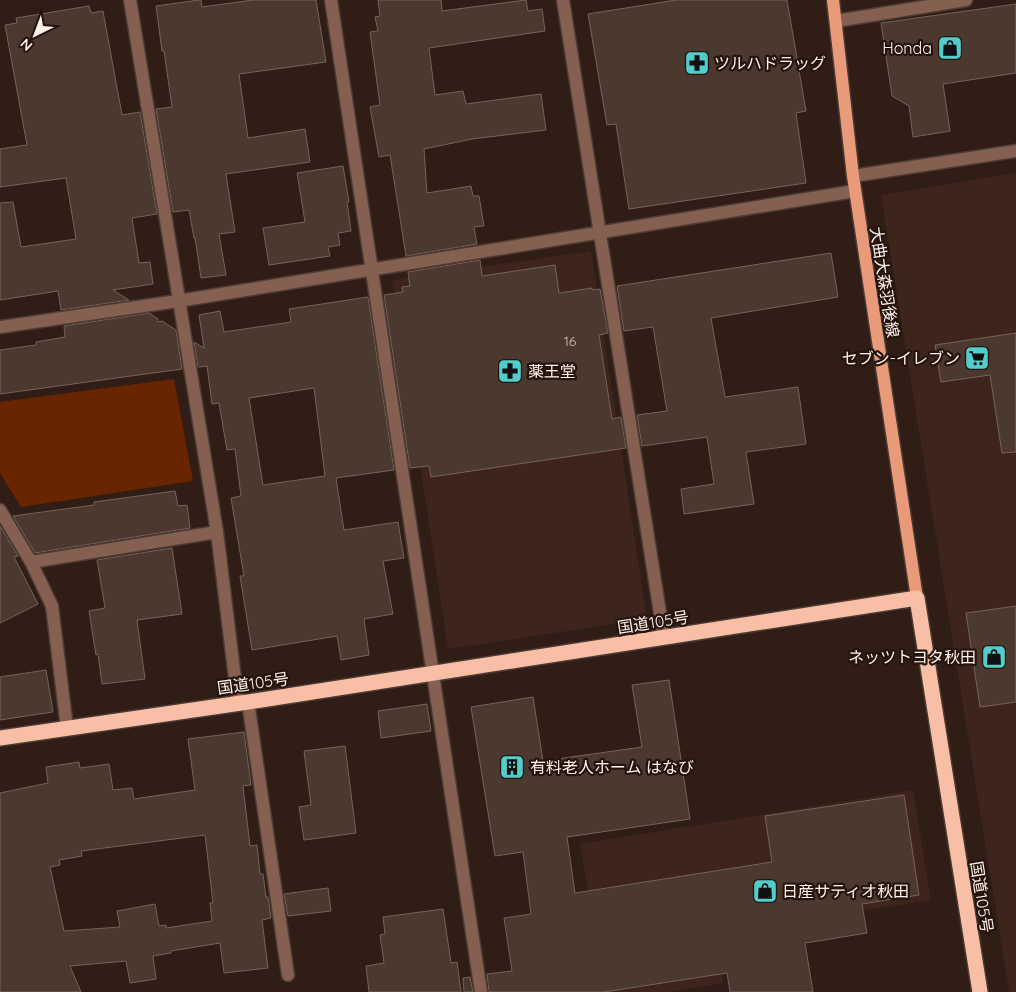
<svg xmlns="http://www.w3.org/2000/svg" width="1016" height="992" font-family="Quicksand,'Noto Sans JP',sans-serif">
	<rect width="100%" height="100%" fill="#2f1d16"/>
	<path fill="#3d251b" d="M1016 173V992H1009L881 195Z
		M591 251 647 619 448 649 392 280Z
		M913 790 931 900 716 934 724 983 671 992H605L580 844Z"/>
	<path fill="#692500" d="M174 379 193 481 21 507 0 473V402Z"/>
	<path fill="#4b382f" stroke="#786259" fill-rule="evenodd" d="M199 0H201L202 7 253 0H316L326 62 239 74 248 138 305 129 310 162 226 174 235 232 219 234 226 275 201 278 195 238H194L189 210 173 212 156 109 172 107 164 51H162L156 6Z
		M378 0H441L442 11 526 0 528 11 542 9 545 31 429 48 435 95 463 91 466 104 541 94 546 130 472 139 424 149 427 193 471 186 473 196H479L484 226 474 227 477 244 406 256 390 155 379 157 370 107 380 105 370 32 378 31 375 17 380 16Z
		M676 0H787L806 111 796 113 806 183 629 209 616 124 607 125 588 14Z
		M1016 4V73L943 84 950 131 913 137 909 106 892 96 881 23Z
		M89 6 91 13 103 11 122 115 140 112 157 214 132 218 139 263 150 262 153 284 113 290 129 300 61 310 58 291 0 300V203L13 202 21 247 76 239 66 178 0 187V149L27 145 5 25 17 23 16 18Z
		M343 166 349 202H347L351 231 338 233 340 245 328 247 330 256 269 265 263 228 305 222 297 173Z
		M831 253 838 297 711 318 725 397 798 387 806 444 746 452 754 504 684 514 681 489 714 484 707 437 642 446 637 415 667 411 653 327 624 331 617 286Z
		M480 260 482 276 555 265 559 293 592 288V290L600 289 608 333 599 335 612 419 621 417 626 448 431 477 429 466 410 468 384 295 403 292 402 287 410 286 408 272Z
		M368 297 394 470 336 478 344 530 398 522 404 558 383 561 393 614 364 619 369 655 341 660 337 636 252 650 240 576H244L231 498 241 496 235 449 227 450 219 403 212 404 207 366 198 367 194 342 204 348 199 315 220 311 224 332 291 322 289 309ZM314 388 325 476 263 485 249 398Z
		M149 313 158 319V322L162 321 176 330 182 369 0 394V350L36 345V342L65 337 64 326Z
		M1016 333V452L1002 453 990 375 941 382 935 345Z
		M175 491 178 506 187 505 190 528 35 553 13 516 94 505V502Z
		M0 526 18 556 14 557 38 604 0 623Z
		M172 548 182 614 137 620 145 679 102 684 98 654 96 655 89 611 105 608 97 560Z
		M1016 606V702L980 707 966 613Z
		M46 670 53 712 0 720V677Z
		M669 680 690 819 567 837 575 893 772 862 765 816 904 795 919 895 862 904 867 933 805 943 813 992H730L727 973 604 992H489L487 974 512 971 504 918 531 914 523 852 495 856 471 707 533 697 543 761 642 747 632 685Z
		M427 704 431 731 381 738 378 711Z
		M244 732 251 785 243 786 250 846 257 845 260 874H263L266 897H268L271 918 262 920 268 968 224 973 220 943 171 951V953L153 956 156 979 130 983 126 961 70 966 81 992H0V793L48 783 46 767 79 762 80 768 109 764 113 790 132 788 134 799 195 790 188 739ZM205 835 213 903H210L212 921 166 928V925L159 926 155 904 117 911 120 927 64 931 50 867 60 865 59 860 82 856 81 851Z
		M345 746 356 833 304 840 299 807 311 805 304 751Z
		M328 888 331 911 288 916 284 894Z
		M443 909 451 963 457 962 461 992H369L366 966 384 963 380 935 385 934 383 917Z
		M470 977 473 992H464L463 978Z"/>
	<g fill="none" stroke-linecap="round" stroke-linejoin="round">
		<defs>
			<path id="street" d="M130 0 217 532 238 703
				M331 0 481 992
				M563 0 664 638
				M836 21 966 0
				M853 176 1016 151
				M0 327 178 301 855 191
				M0 510 31 562 52 606 67 728
				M31 562 217 532
				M248 702 288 975"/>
			<path id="primary" d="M833 0 853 176 917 598"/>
			<path id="highway" d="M0 738 248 702 917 598 980 992"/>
		</defs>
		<use href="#street" stroke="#4c3b34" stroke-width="15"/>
		<use href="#primary" stroke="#4c3b34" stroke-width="15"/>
		<use href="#highway" stroke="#4c3b34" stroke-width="18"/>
		<use href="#street" stroke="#855f4f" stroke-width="12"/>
		<use href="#primary" stroke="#e99b79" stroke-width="12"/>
		<use href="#highway" stroke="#f8bea6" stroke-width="15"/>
	</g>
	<defs>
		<symbol id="shop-square" viewBox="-11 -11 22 22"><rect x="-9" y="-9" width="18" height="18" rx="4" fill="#53cdcb" stroke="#25140c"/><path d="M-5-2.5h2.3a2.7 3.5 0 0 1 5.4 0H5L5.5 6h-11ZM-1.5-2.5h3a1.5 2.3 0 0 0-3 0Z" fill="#111"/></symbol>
		<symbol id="pharmacy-square" viewBox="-11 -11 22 22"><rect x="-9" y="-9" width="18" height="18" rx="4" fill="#53cdcb" stroke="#25140c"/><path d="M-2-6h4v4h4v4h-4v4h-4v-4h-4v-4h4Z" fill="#111"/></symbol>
		<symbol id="supermarket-square" viewBox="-11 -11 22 22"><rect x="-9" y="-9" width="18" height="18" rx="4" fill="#53cdcb" stroke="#25140c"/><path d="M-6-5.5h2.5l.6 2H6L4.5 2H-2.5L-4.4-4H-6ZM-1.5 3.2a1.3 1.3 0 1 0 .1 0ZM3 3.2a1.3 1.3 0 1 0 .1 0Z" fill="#111"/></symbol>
		<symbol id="building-square" viewBox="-11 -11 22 22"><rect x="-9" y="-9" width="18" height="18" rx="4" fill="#53cdcb" stroke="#25140c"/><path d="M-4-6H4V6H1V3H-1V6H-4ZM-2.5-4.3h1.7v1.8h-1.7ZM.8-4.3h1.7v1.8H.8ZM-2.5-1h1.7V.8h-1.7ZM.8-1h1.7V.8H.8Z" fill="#111"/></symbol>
	</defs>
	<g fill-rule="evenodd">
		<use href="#shop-square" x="936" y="34" width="28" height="28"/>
		<use href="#pharmacy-square" x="683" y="49" width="28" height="28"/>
		<use href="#supermarket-square" x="963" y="344" width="28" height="28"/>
		<use href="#pharmacy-square" x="496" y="357" width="28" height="28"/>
		<use href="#shop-square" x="980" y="643" width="28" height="28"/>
		<use href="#building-square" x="498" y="753" width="28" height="28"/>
		<use href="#shop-square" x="751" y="877" width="28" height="28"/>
	</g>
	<g text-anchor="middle" stroke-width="4.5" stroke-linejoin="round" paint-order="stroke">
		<g font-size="14" fill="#d1c3bd">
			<text x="570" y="346">16</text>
		</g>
		<g font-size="16" fill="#fef1ec" stroke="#25140c" text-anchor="start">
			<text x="932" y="54" text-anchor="end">Honda</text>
			<text x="714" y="69">ツルハドラッグ</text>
			<text x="960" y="364" text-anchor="end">セブン-イレブン</text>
			<text x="528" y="377">薬王堂</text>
			<text x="976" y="663" text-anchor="end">ネッツトヨタ秋田</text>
			<text x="530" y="773">有料老人ホーム はなび</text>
			<text x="782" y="897">日産サティオ秋田</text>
		</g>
		<g font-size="16" fill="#fef1ec" stroke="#25140c">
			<text transform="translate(885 282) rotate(81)" y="6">大曲大森羽後線</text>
			<text transform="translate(653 622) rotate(-9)" y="6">国道105号</text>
			<text transform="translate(253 683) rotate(-8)" y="6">国道105号</text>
			<text transform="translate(982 897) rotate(81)" y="6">国道105号</text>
		</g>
	</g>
	<g transform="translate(35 35) rotate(222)" stroke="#25140c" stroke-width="4" paint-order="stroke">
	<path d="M0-4L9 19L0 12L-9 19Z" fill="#fef1ec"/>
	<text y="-8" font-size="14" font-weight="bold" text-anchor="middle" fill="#fef1ec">N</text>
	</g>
</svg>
